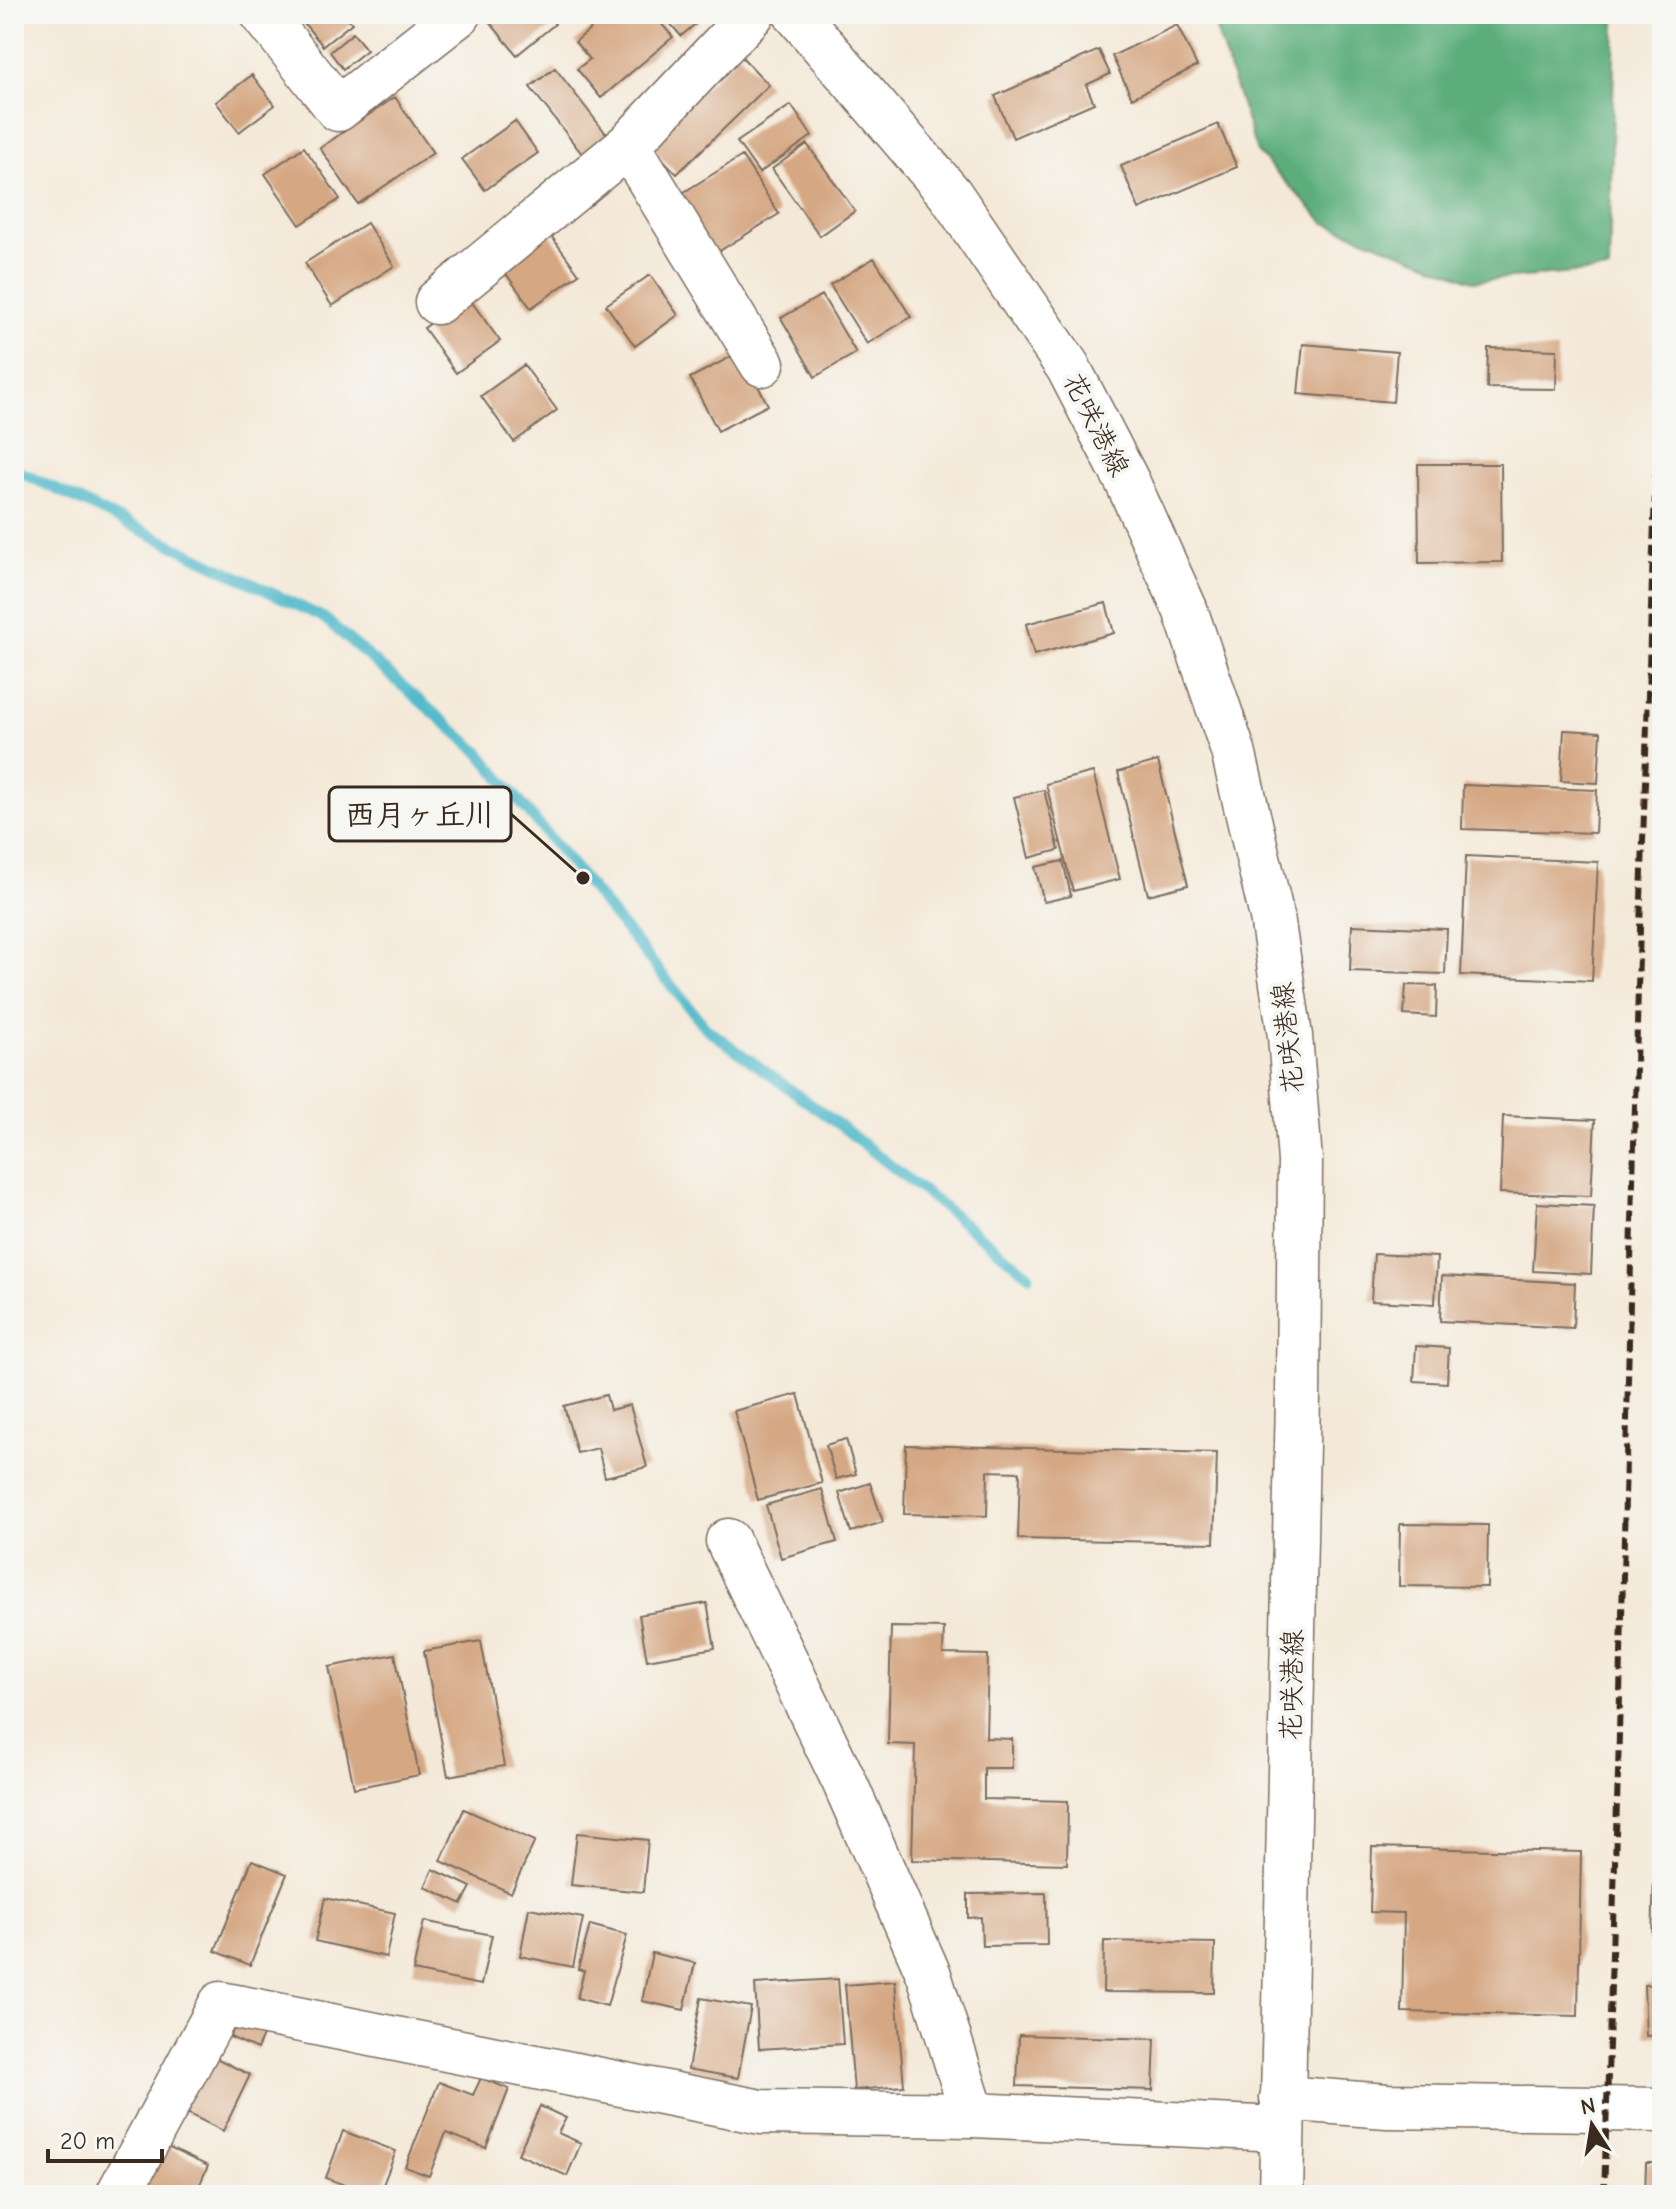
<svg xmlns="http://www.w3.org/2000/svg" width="1676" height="2209" font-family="'Comic Neue','Klee One',sans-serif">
	<rect width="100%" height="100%" fill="#f6f6f2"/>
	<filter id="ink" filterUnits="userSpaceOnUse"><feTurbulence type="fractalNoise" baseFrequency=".0125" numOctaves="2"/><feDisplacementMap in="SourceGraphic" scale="16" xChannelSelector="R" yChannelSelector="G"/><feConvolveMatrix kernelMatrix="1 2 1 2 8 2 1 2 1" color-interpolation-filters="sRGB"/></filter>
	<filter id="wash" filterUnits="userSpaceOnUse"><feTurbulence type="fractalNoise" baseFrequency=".006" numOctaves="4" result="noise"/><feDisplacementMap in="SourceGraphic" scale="32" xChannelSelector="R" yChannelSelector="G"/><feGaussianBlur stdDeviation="1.8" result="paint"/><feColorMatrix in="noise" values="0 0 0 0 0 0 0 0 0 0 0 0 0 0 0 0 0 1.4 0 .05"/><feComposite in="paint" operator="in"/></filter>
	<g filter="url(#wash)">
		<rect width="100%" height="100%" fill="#f4e9d8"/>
		<path fill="#5bad7a" stroke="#4b6c4c" stroke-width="2" d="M1211 14H1615L1609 270 1473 281 1325 223 1257 152Z"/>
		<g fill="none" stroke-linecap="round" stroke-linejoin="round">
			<path stroke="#4db8c9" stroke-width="11" d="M14 469 324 618 479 752 707 1029 842 1127 1029 1275"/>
		</g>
		<g id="blocks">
			<path fill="#d5a783" d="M296 14H344L352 23 323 46Z
				M483 14H546L555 24 517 55Z
				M608 14H637L643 21 653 14 673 37 601 98 577 69 590 59 575 42Z
				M662 14H707L681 36Z
				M1177 25 1197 66 1132 98 1112 56Z
				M353 33 367 50 343 69 330 52Z
				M1099 50 1110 74 1086 85 1094 103 1013 138 995 96Z
				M739 54 769 85 677 174 647 143Z
				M555 68 611 140 586 159 530 87Z
				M252 75 275 105 239 132 216 102Z
				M395 97 433 153 358 204 320 148Z
				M791 105 812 136 759 173 737 142Z
				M515 121 538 153 485 190 462 159Z
				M1218 124 1237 167 1139 209 1121 166Z
				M807 144 855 211 820 236 772 169Z
				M304 147 340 199 300 225 265 174Z
				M742 156 779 214 713 255 676 197Z
				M367 223 394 266 332 306 305 263Z
				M549 233 579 274 531 308 501 267Z
				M874 258 911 317 867 344 830 285Z
				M650 275 678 315 635 346 606 305Z
				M822 295 856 353 815 377 781 318Z
				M468 297 500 341 456 373 424 328Z
				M1303 344 1397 352 1393 402 1298 394Z
				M1488 348 1557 350 1556 389 1487 388Z
				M740 352 768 405 718 431 690 378Z
				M524 365 557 410 514 442 481 396Z
				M1418 464H1501L1502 562 1419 563Z
				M1106 603 1114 633 1034 655 1026 624Z
				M1564 730 1601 732 1598 783 1561 781Z
				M1158 761 1188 885 1148 895 1118 772Z
				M1093 772 1120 879 1073 891 1046 784Z
				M1463 785 1597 790 1595 833 1462 829Z
				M1044 790 1059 850 1029 858 1014 797Z
				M1466 856 1598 862 1592 981 1461 975Z
				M1063 861 1071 896 1044 902 1035 867Z
				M1352 925 1447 929 1445 974 1350 971Z
				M1406 985 1437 986 1436 1017 1404 1015Z
				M1503 1116 1595 1120 1591 1196 1500 1193Z
				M1537 1203 1594 1206 1591 1274 1533 1271Z
				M1374 1254 1437 1257 1435 1304 1371 1301Z
				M1442 1276 1575 1283 1573 1328 1440 1321Z
				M1416 1346 1449 1348 1447 1383 1414 1381Z
				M798 1394 822 1483 758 1500 734 1411Z
				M606 1395 610 1410 630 1405 647 1467 605 1477 598 1448 577 1453 564 1406Z
				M846 1439 856 1474 836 1479 826 1445Z
				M906 1445 1217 1453 1214 1543 1018 1539 1020 1472 988 1471 987 1516 904 1514Z
				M870 1483 883 1522 851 1532 839 1493Z
				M822 1489 837 1542 781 1558 766 1505Z
				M1400 1524 1488 1525 1487 1587 1399 1586Z
				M707 1603 715 1648 647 1660 639 1615Z
				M891 1627 944 1628 943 1654 988 1655 986 1738 1012 1739V1768H984V1799L1068 1801 1067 1864 912 1860 915 1745 888 1744Z
				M481 1641 504 1766 448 1776 424 1651Z
				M395 1654 419 1775 354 1788 329 1667Z
				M1657 1769H1662V1977L1651 1976Z
				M464 1809 535 1841 511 1893 441 1861Z
				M577 1833 648 1840 643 1892 571 1885Z
				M1372 1847 1581 1852 1578 2016 1402 2012 1404 1913 1370 1912Z
				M252 1860 287 1874 250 1965 215 1951Z
				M433 1869 471 1887 462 1904 425 1887Z
				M1046 1893 1047 1945 982 1946 981 1917 968 1918V1894Z
				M325 1898 395 1913 386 1957 315 1941Z
				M529 1908 583 1918 573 1967 520 1956Z
				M424 1921 492 1935 481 1985 413 1971Z
				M590 1925 627 1935 607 2006 577 1998 584 1971 578 1969Z
				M1104 1941 1215 1943 1214 1993 1103 1992Z
				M652 1953 695 1963 684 2010 642 2001Z
				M838 1979 843 2044 759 2049 755 1984Z
				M895 1981 904 2086 854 2090 845 1985Z
				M1662 1984V2035L1646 2036 1644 1985Z
				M701 1998 751 2007 738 2078 688 2069Z
				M238 2021 264 2033 257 2049 230 2037Z
				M1019 2035 1155 2039 1153 2090 1017 2086Z
				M204 2052 250 2075 223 2131 177 2108Z
				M481 2078 509 2089 486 2148 446 2133 429 2176 405 2167 439 2082 473 2095Z
				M540 2106 566 2118 558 2133 581 2143 567 2176 518 2154Z
				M343 2131 396 2151 379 2195H372L326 2178Z
				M163 2145 208 2166 195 2195H138Z
				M1646 2163H1662V2195H1645Z"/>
		</g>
	</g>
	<g filter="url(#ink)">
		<use href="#blocks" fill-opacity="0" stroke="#7c6d5f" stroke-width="2"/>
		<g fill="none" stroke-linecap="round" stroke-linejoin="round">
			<defs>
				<path id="minor" d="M263 14 338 109 459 14
					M752 14 628 145 762 364
					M437 302 628 145
					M728 1541 844 1781 929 1975 973 2115
					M1282 2098 1387 2106 1662 2110
					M118 2195 221 2004 761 2112 973 2115 1281 2129"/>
				<path id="major" d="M796 14 950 194 1068 367 1127 481 1185 609 1233 751 1272 917 1290 1036 1300 1161 1298 1397 1281 2195"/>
			</defs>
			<use href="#minor" stroke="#7c6d5f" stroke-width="47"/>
			<use href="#major" stroke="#7c6d5f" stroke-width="47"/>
			<use href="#minor" stroke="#fff" stroke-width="44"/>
			<use href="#major" stroke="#fff" stroke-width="44"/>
			<path stroke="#3b2a1e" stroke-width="6" stroke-dasharray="12 6" stroke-linecap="butt" d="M1604 2195 1618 1773 1638 987 1662 288"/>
		</g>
	</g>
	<g text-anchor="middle" stroke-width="8" stroke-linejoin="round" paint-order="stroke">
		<g font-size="28" fill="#3b2a1e" stroke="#f6f6f2">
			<text transform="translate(1097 424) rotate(63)" y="10">花咲港線</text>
			<text transform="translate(1287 1038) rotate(-96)" y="10">花咲港線</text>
			<text transform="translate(1291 1685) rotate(-89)" y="10">花咲港線</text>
		</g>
	</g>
	<path fill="none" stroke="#3b2a1e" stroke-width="3" d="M583 878L511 814"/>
	<circle fill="#3b2a1e" stroke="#f6f6f2" stroke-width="3" cx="583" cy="878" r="8"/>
	<rect fill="#f6f6f2" stroke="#3b2a1e" stroke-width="3" x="329" y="787" width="182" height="54" rx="8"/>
	<g font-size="30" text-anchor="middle" font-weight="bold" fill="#3b2a1e">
		<text x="420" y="825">西月ヶ丘川</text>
	</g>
	<rect width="1676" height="2209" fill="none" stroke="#f6f6f2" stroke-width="48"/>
	<g transform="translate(1592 2125) rotate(348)" stroke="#f6f6f2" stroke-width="6" paint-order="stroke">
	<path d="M0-6L14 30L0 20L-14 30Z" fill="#3b2a1e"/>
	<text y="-12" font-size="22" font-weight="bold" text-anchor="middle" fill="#3b2a1e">N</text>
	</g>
	<path d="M48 2149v12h114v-12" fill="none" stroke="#3b2a1e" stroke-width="4"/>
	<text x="60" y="2149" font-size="24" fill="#3b2a1e" stroke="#f6f6f2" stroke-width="6" paint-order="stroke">20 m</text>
</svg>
